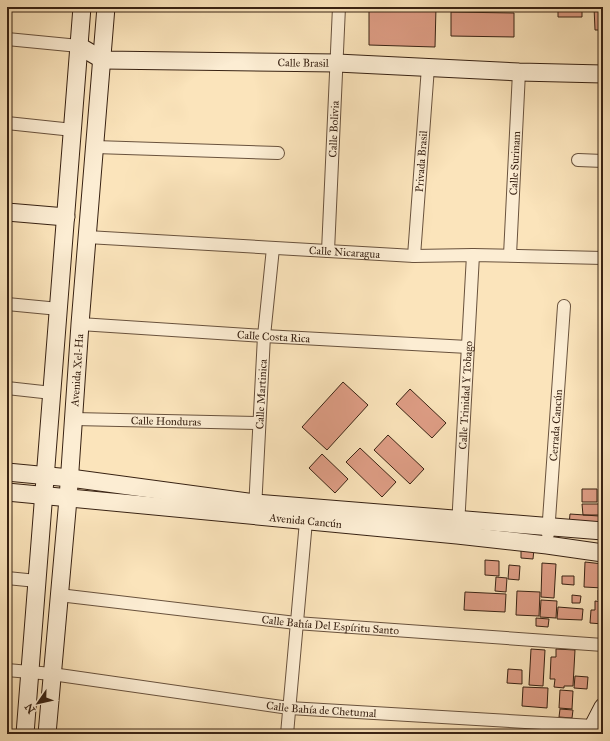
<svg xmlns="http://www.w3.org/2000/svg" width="610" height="741" font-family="'IM FELL Great Primer',serif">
	<rect width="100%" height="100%" fill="#fbe4bb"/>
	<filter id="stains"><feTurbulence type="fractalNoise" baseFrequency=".005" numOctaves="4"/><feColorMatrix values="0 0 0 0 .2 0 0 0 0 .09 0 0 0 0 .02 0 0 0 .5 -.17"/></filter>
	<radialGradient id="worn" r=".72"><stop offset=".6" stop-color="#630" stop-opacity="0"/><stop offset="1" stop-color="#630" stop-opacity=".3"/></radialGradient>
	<path fill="#df9e86" stroke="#382213" d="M369 7H436L435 47 369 45Z
		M558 7H582V17H558Z
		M594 7H603V30H595Z
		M451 12 514 13V37L451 36Z
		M343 382 368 405 327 450 302 427Z
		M410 389 446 423 432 438 396 404Z
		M388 435 424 469 410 484 374 450Z
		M360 448 396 482 382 497 346 462Z
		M322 454 348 479 335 493 309 468Z
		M582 489H597V502H582Z
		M582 504H601L600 515H583Z
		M570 514 599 516V527L569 525Z
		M521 548 534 549 533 559 521 558Z
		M485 560 499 561V576L485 575Z
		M585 562 603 564V588L584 587Z
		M542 563 556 564 554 598 541 597Z
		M509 565 520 566 519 580 508 579Z
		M562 576H574V585L562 584Z
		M496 577 507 578 506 592 495 591Z
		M598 590H603V600H598Z
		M517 591 540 592 539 616 516 615Z
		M465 592 506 594 505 612 464 610Z
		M572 595 581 596 580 603H572Z
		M541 600 557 601 556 618 540 617Z
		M595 601 603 602V624L590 623 591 610H595Z
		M558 607 583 609 582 620 557 619Z
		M536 618 549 619 548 627 536 626Z
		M531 649 545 650 543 686 529 685Z
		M556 649 575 650 573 686H564V688L554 687 555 679H550L551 657H556Z
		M508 669 522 670V684L507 683Z
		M575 676 588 677 587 689 574 688Z
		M523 687 548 688 547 708 522 706Z
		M560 690 573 691 572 709 559 708Z
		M560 709 573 710 572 718 559 717Z"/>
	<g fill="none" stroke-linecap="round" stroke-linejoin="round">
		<defs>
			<g id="street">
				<path d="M7 39 79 46"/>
				<path d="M7 123 73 130"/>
				<path d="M95 147 278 153"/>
				<path d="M578 160 603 161"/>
				<path id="s1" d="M87 237 414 256 473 255 603 258"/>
				<path id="s2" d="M328 251 339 7"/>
				<path id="s3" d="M510 255 519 72"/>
				<path id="s4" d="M414 256 428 67"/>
				<path d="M7 304 59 309"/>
				<path id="s5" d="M80 324 264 336 468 347"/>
				<path d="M7 388 52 393"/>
				<path id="s6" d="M74 419 258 423"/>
				<path id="s7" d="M255 509 264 336 273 248"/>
				<path id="s8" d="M458 526 473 255"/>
				<path id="s9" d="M548 534 564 306"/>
				<path d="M7 578 37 581"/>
				<path id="s10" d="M59 595 296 623 603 645"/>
				<path id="s11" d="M7 670 52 674 289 708 593 726"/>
				<path d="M287 734 306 521"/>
			</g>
			<g id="secondary">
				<path id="s12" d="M79 46 103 60 337 63 519 72 603 74"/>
				<path d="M7 212 66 217"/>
				<path d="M7 472 70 478 255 503 603 531"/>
				<path id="s13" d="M7 492 457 535 547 545 603 553"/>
				<path d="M25 734 82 7"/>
				<path id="s14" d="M47 734 68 499 80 324 106 7"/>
				<path d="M589 734 603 707"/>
			</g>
		</defs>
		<use href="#street" stroke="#69523d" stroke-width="14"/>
		<use href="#secondary" stroke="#382213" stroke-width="19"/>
		<use href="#street" stroke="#fcedd3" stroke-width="12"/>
		<use href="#secondary" stroke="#fcedd3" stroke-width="17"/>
	</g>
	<g text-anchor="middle" stroke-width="3" stroke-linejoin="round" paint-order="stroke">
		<g font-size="11" fill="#382213" stroke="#fcedd3">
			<text dy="4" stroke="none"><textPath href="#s12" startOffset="228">Calle Brasil</textPath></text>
			<text dy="4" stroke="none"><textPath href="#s2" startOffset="122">Calle Bolivia</textPath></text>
			<text dy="4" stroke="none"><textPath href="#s4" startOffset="95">Privada Brasil</textPath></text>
			<text dy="4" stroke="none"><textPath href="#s3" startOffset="92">Calle Surinam</textPath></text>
			<text dy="4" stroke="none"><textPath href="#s1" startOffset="258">Calle Nicaragua</textPath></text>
			<text dy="4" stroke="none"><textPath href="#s5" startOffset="194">Calle Costa Rica</textPath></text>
			<text dy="4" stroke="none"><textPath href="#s14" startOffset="365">Avenida Xel-Ha</textPath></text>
			<text dy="4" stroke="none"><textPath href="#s7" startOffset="115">Calle Martinica</textPath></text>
			<text dy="4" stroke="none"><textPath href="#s8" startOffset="131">Calle Trinidad Y Tobago</textPath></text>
			<text dy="4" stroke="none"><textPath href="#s6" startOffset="92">Calle Honduras</textPath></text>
			<text dy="4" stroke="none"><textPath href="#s9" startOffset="109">Cerrada Cancún</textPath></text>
			<text dy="4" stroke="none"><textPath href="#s13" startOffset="300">Avenida Cancún</textPath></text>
			<text dy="4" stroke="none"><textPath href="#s10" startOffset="273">Calle Bahía Del Espíritu Santo</textPath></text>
			<text dy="4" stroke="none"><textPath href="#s11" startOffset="317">Calle Bahía de Chetumal</textPath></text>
		</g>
	</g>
	<rect width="610" height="741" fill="none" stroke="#fbe4bb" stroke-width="24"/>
	<rect x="8" y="8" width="594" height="725" fill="none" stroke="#382213" stroke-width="2"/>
	<rect x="12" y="12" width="586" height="717" fill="none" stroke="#382213"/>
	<g transform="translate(38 703) rotate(236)" stroke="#fcedd3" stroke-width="3" paint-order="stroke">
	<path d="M0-3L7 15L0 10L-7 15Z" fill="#382213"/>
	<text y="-6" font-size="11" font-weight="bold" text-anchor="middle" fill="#382213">N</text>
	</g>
	<rect width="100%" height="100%" filter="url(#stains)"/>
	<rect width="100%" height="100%" fill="url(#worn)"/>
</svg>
